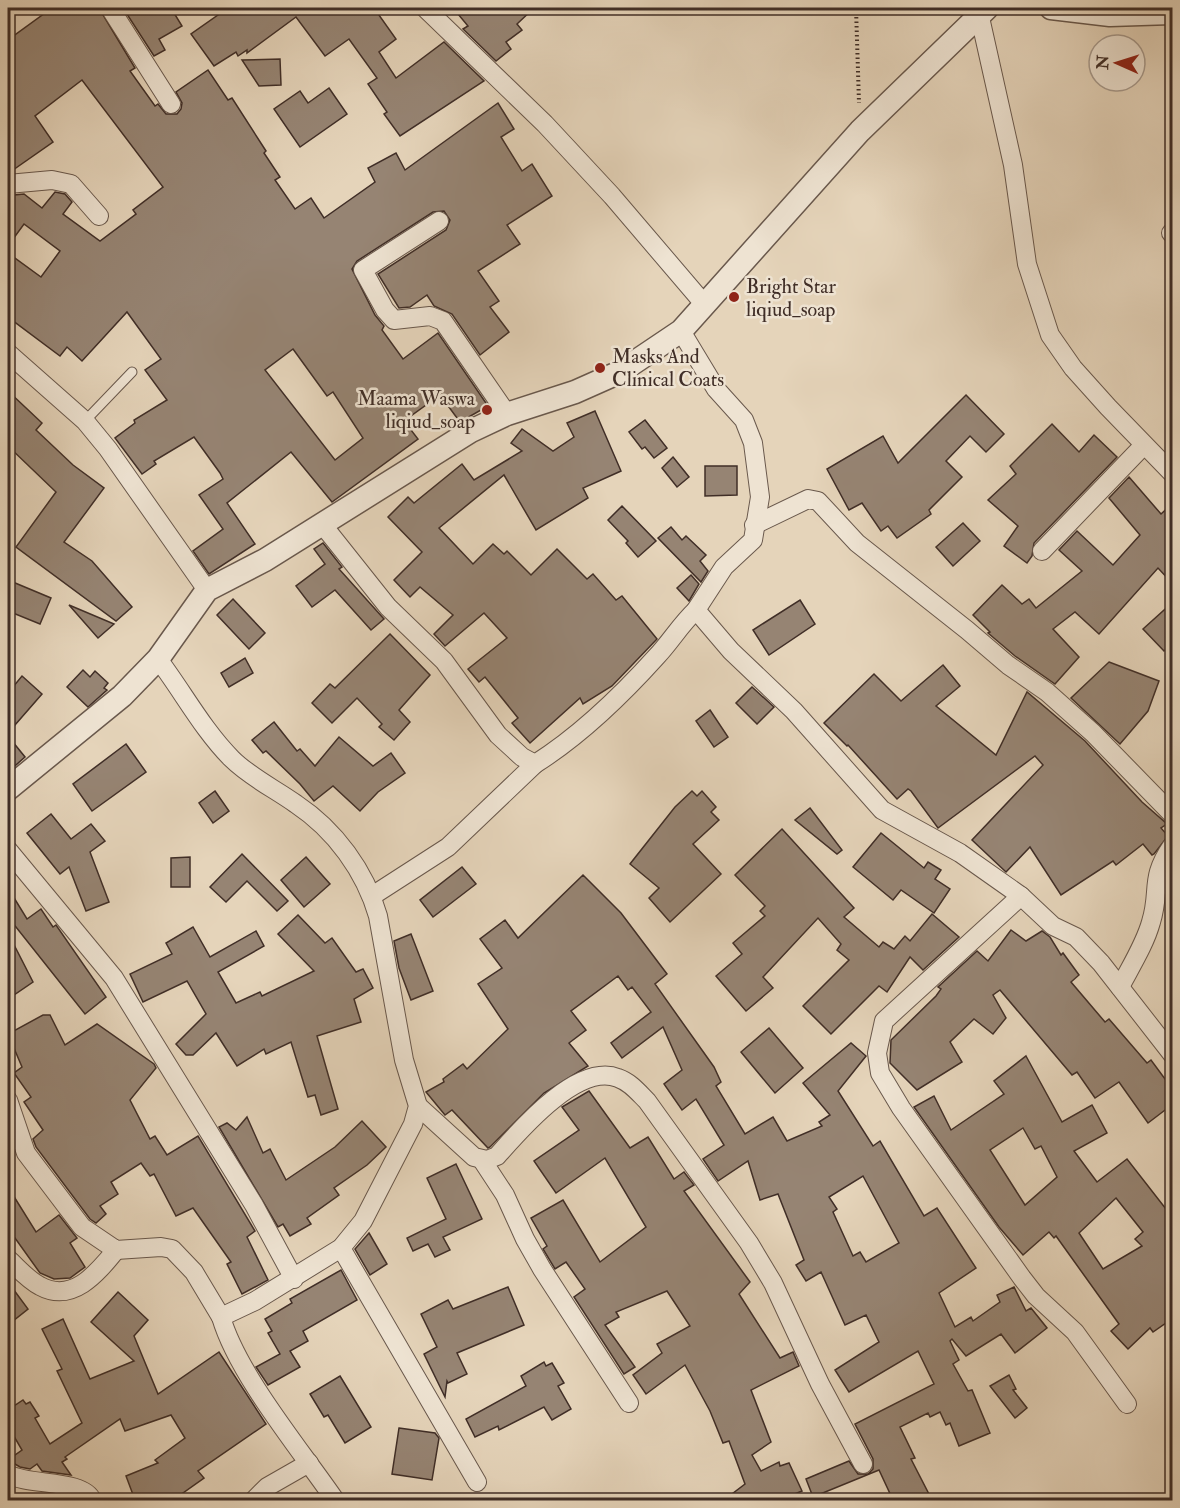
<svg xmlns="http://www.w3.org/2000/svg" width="1180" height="1508" font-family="'IM FELL Double Pica',serif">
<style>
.building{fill:#968473;stroke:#402e27;stroke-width:1.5;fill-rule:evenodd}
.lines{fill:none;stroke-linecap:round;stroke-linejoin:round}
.service-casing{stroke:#69584c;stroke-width:11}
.minor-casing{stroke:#69584c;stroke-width:20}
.tertiary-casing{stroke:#69584c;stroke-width:25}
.path{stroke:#402e27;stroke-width:4;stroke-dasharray:1.5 3;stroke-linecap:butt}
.service{stroke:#eee3d2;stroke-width:9}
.minor{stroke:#eee3d2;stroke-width:18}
.tertiary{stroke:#eee3d2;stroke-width:22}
.poi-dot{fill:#8f2418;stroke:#eee3d2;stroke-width:2}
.labels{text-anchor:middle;stroke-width:5;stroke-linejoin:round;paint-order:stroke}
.poi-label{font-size:20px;fill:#402e27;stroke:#eee3d2;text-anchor:start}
</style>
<rect width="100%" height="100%" fill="#e5d4ba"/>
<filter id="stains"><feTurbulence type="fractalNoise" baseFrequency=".00333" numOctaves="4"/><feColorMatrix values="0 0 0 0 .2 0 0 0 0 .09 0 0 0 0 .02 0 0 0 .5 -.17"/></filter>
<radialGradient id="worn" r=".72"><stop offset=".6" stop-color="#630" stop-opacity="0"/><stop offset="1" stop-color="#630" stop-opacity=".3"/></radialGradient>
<g class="building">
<path d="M52,8H99L135,68L130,71L155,106L158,104L166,114H177L181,109L182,103L176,92L208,70L228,100L232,98L266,151L264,153L280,177L275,180L295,209L311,198L324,218L375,182L368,168L396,153L405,170L498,103L514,129L501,137L522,171L532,164L552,196L507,225L520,244L478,271L499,301L490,307L509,332L480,355L452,314L434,306L427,295L410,307L399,308L378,274L446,230L450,220L444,211L433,212L357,261L352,269L375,315L384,326L382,330L403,359L438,333L488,406L460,422L440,395L404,421L418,439L332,502L291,452L227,503L255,544L209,574L193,551L223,529L199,495L223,479L220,473L194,437L154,461L156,464L142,474L115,438L135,423L134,420L167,400L145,370L161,359L127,312L82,361L67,347L60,356L8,317V253L41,277L60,251L24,224L8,246V203L14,195L24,194L42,208L55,192L65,194L72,202L63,214L100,241L136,214L133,210L163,187L82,80L35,116L53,142L13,170L8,162V40ZM293,349L327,396L333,392L363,438L335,460L265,370Z"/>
<path d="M123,8H171L182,26L159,39L165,50L154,56Z"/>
<path d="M228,8H374L396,39L379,52L396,78L444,42L484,81L400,136L384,114L387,112L368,84L377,78L349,39L325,56L296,17L247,53V50L238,56L236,52L214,66L191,34Z"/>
<path d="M453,8H534L517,24L522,30L506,42L511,49L496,61L463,29L468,26Z"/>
<path d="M280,59L281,85L259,86L242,60Z"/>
<path d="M329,88L347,114L300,147L274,109L300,91L308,103Z"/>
<path d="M8,391L42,423L36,430L73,465L104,488L64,542L92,561L132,607L116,621L16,547L56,492L8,446Z"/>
<path d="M966,395L1004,434L986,452L970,436L946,461L962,477L929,510L931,514L897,538L888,526L881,531L862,503L849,510L827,469L883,436L898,463Z"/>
<path d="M595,411L621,471L583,488L588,498L536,530L504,475L439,528L473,564L493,544L504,554L507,551L531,575L557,549L587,579L593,574L616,600L622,596L657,639L612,686L583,704L580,698L530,743L512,723L518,718L485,677L479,682L468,669L507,638L484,613L445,646L434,634L453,615L420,587L410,597L394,580L422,552L388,517L408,497L414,503L462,464L474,480L522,451L511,443L522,429L553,451L574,437L567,423Z"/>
<path d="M645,420L667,448L654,458L645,447L642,449L629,432Z"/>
<path d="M1052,424L1079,452L1094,435L1117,457L1034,543L1032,556L1027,563L1004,546L1018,526L988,500L1016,474L1010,466Z"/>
<path d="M673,457L689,477L677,487L662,468Z"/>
<path d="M705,466H737V495L705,496Z"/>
<path d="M1129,477L1161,514L1173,503V584L1158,568L1099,634L1075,612L1053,629L1079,657L1055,684L1015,656L988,633L990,632L973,615L1002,585L1022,604L1029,599L1036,608L1082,571L1059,550L1077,531L1113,565L1140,535L1109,498Z"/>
<path d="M622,506L656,541L638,557L626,543L628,541L608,520Z"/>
<path d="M963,523L980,541L953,566L936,547Z"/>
<path d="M671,527L682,540L686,536L706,555L700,561L708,571L701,582L658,538Z"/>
<path d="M323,543L342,567L339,569L384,619L371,630L335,590L312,607L296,586L325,564L314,549Z"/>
<path d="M691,575L699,584L689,601L677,588Z"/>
<path d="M8,580L51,598L40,624L8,611Z"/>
<path d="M233,599L265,633L249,649L217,615Z"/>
<path d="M800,600L815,624L769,655L753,630Z"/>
<path d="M1173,602V643L1164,651L1143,629Z"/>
<path d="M69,605L114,624L98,638Z"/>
<path d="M390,634L430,675L399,710L410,722L394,740L379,727L382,724L357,698L332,723L312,703L330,684L335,688Z"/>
<path d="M245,658L253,673L229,687L221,673Z"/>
<path d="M1109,662L1159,681L1148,711L1120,744L1071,698Z"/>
<path d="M943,665L960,686L936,706L996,755L1027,692L1085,741L1142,802L1167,824L1161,828L1168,836L1154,854L1152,855L1143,844L1116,865L1113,861L1061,895L1030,847L1006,872L972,840L1043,765L1035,756L938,828L911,791L908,789L897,799L848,745L847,746L824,723L874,674L901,701Z"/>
<path d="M83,670L90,677L95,671L108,683L104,688L107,690L88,707L67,687Z"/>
<path d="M22,676L42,694L8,733V693Z"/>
<path d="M752,687L774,707L757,724L736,703Z"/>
<path d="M710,710L728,737L714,747L696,721Z"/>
<path d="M274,722L297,751L300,749L315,766L339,737L373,766L391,753L405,773L378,792L360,811L333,786L314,801L300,784L266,751L263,753L252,740Z"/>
<path d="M8,736L25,757L8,772Z"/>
<path d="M126,744L146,772L92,811L73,784Z"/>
<path d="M215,791L229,811L213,823L199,803Z"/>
<path d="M692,791L697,796L702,791L716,807L711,812L719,820L693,844L721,874L670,922L649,898L659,888L630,864L675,807Z"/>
<path d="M810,808L842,850L837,854L795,820Z"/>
<path d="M51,814L71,839L91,824L105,841L90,852L109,902L86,911L69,867L60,874L27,833Z"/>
<path d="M782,829L854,908L844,917L879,947L883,942L894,949L905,936L910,941L932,914L959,937L923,970L910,957L887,992L879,986L831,1034L803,1006L849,960L837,950L841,944L818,918L763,977L773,988L746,1011L716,976L742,954L733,943L765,916L760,911L765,906L735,875Z"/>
<path d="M881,833L924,868L928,862L941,870L935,879L950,889L934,913L901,890L893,900L853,867Z"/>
<path d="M242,854L288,901L277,911L247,881L226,902L210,887Z"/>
<path d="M190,857V887H171V858Z"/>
<path d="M306,857L330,884L304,907L281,880Z"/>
<path d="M462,867L476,884L433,917L420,900Z"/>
<path d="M583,875L621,913L667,974L655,984L714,1067L721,1082L716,1086L745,1134L773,1117L787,1141L822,1126L819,1122L830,1115L803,1083L851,1043L866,1056L838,1091L873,1146L880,1141L924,1216L937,1208L976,1268L939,1293L955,1327L971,1317L973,1321L1000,1302L997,1295L1014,1287L1026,1311L1031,1308L1047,1328L1015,1353L1001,1334L966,1356L952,1339L950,1341L959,1360L953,1364L968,1391L972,1390L990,1433L959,1446L950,1423L946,1425L940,1412L930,1417L928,1413L900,1427L915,1458L911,1459L932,1500H893L879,1470L813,1497L806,1479L849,1461L858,1474H868L873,1469V1459L855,1424L934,1384L918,1351L849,1392L835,1370L879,1342L866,1315L845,1325L821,1272L806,1281L796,1265L804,1260L778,1194L760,1200L748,1161L718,1181L703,1159L724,1145L696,1099L682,1110L664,1084L682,1070L663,1027L622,1058L611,1043L651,1012L632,987L628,990L618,976L571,1011L586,1030L569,1043L588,1066L544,1093L490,1147L488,1148L452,1110L445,1115L426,1092L444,1082L443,1079L463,1064L467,1069L508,1029L478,984L502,968L480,939L505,920L518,938ZM863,1176L899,1243L866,1262L860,1252L853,1256L833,1212L837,1209L829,1197Z"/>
<path d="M8,888L27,919L41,909L53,927L56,925L106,997L85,1014L8,917Z"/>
<path d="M298,915L325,943L332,938L356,972L363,969L373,988L354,999L361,1022L317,1036L338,1109L321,1115L315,1095L308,1097L291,1042L266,1054L264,1049L237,1066L216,1033L193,1055H186L176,1044L206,1014L187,981L143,1002L130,974L172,954L166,943L193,927L210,957L256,931L264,946L218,972L236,1003L260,992L262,996L314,971L278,934Z"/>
<path d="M1011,930L1026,941L1042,931L1050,937L1061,955L1063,953L1079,975L1071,982L1105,1022L1109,1019L1147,1063L1151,1060L1165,1079L1173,1074V1104L1148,1123L1119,1082L1095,1098L1077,1072L1072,1075L1000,990L993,995L1006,1018L993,1034L974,1019L950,1042L962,1062L917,1090L890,1063L891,1040L936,996L941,989L938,987L977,951L988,961Z"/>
<path d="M8,933L33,982L8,999Z"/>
<path d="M411,934L433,991L411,1000L399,968L394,941Z"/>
<path d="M43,1015H50L65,1045L97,1024L154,1064L156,1068L130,1100L150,1139L155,1136L167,1155L198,1136L255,1231L247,1237L268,1280L242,1294L227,1264L231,1262L193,1208L176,1216L154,1174L150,1176L141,1163L111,1182L118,1194L100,1206L106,1214L96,1223L90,1219L36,1147L33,1139L43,1130L24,1102L31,1097L14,1073L22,1067L8,1034Z"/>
<path d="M769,1028L803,1068L775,1093L741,1052Z"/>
<path d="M1026,1056L1062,1122L1092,1105L1107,1133L1074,1151L1097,1182L1127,1159L1173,1218V1318L1153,1332L1150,1328L1128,1349L1111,1331L1119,1324L1056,1236L1054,1238L1049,1232L1023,1255L999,1227L914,1107L934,1096L951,1130L1004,1094L994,1081ZM1023,1128L1035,1149L1041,1146L1057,1177L1025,1205L990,1150ZM1116,1198L1143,1232L1135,1239L1142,1246L1103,1269L1079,1233Z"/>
<path d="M589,1091L630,1148L648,1137L674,1179L684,1172L694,1185L684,1191L750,1282L739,1294L780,1358L793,1352L799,1366L751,1390L771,1442L752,1455L761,1471L779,1462L780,1466L789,1463L802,1491L780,1500H724L745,1484L729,1441L723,1443L710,1411L685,1365L646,1394L633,1375L662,1353L657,1344L690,1326L667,1291L616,1312L619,1317L605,1325L635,1367L624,1374L574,1297L585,1289L566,1262L555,1269L543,1249L547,1246L531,1218L563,1200L600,1262L646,1227L605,1158L556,1193L534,1161L579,1130L562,1107Z"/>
<path d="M247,1117L263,1153L270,1149L286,1180L335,1147L362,1121L386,1147L367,1165L334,1188L339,1195L307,1218L311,1224L290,1236L283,1224L278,1227L219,1127L227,1123L236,1130Z"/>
<path d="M456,1164L482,1219L443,1237L450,1250L435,1257L428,1244L413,1251L407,1238L446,1219L427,1178Z"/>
<path d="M8,1187L36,1232L59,1215L77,1238L70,1243L85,1267L70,1278L54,1279L40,1273L15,1238L8,1242Z"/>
<path d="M369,1233L387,1264L370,1275L355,1249Z"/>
<path d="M341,1270L357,1300L303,1331L308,1341L290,1351L300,1367L268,1385L256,1367L280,1354L268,1333L272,1331L265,1319L292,1303L290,1299Z"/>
<path d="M8,1282L28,1309L8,1325Z"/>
<path d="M508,1287L524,1325L457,1353L467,1374L448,1383L447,1381L445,1397L424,1354L437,1347L421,1314L448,1300L453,1309Z"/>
<path d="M118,1292L148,1320L134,1336L158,1394L219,1352L266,1424L198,1471L204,1478L173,1500H135L126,1476L158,1463L155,1460L185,1438L171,1415L125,1431L120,1419L65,1457L67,1459L62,1462L71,1475L42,1471L37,1464L30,1469L20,1467L8,1460L22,1450L8,1426V1410L23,1400L26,1404L30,1402L39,1416L35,1418L50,1444L82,1423L57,1371L62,1369L42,1329L63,1319L90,1379L134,1361L91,1322Z"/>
<path d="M544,1362L546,1366L552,1363L564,1383L558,1386L571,1409L552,1420L544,1407L499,1430L498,1426L475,1437L466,1419L526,1386L521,1376Z"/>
<path d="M1009,1375L1016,1389L1013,1390L1027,1408L1015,1418L990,1386Z"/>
<path d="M340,1376L371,1427L345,1443L328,1415L324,1417L310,1394Z"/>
<path d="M399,1428L435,1433L439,1438L432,1480L392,1474Z"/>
</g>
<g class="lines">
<defs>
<path id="service" d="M85,421L132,372"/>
<g id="minor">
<path d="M110,8L171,104"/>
<path d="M425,8L545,124L612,196L705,305"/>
<path d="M979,13L1013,165L1027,264L1050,335L1073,368L1108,407L1172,473"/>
<path d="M8,184L52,180L71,184L99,216"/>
<path d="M439,221L363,270L385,310L394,320L430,316L443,321L507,414"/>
<path d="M1171,233L1172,232"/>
<path d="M681,331L716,389L744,420L753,443L760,497L753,540L724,567L696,610L731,651L794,711L882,810L960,853L1021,896L1053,926L1076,937L1101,963L1172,1054"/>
<path d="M8,353L85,421L108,449L207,590"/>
<path d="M322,524L388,607L444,661L498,735L522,757L535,764C581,735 621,696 657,656C671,641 681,624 696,610"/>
<path d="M754,525L808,499L818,501L857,543L967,630L1008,665L1047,692L1093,733L1172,814"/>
<path d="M1042,551L1144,445"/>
<path d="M158,659C183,692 203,730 232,759C250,777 275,789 296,804C335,830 365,871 378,916L404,1060L418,1106L413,1124L363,1221L341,1248L255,1301L221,1317C238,1375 300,1449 335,1500"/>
<path d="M8,850L114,978L254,1205L294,1279"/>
<path d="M372,896L448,847L535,764"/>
<path d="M1021,896L884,1021L877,1053L880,1073L901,1108L1022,1278L1036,1296L1075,1332L1127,1404"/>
<path d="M1120,987C1131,966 1145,944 1151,922C1161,890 1149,879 1172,846"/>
<path d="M8,1100L26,1153L82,1227L116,1250L161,1247L172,1249L194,1272L221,1317"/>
<path d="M418,1106L474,1157L487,1160L497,1156C520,1130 578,1062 618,1078C630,1082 638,1092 647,1101L749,1243L773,1283L820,1384L863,1464"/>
<path d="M482,1160L505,1195L525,1239L542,1269L629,1403"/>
<path d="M341,1248L477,1482"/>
<path d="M8,1259C18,1268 28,1280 40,1286C73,1304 98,1272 116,1250"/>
<path d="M8,1474C28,1486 83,1479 92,1500"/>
<path d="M254,1500L267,1487L309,1463"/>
</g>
<g id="tertiary">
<path d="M1051,8L1110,15L1172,13"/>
<path d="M8,789L122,696L158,659L207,590L265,560L471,431L507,414L575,392L620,372L681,331L860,131L987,8"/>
</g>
</defs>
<use href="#service" class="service-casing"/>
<use href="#minor" class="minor-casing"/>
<use href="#tertiary" class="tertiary-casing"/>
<path class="path" d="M856,8L859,103"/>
<use href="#service" class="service"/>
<use href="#minor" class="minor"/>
<use href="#tertiary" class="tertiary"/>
</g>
<g class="poi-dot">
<circle cx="734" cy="297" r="6"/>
<circle cx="600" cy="368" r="6"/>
<circle cx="487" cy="410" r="6"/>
</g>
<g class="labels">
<g class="poi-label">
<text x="746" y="293">Bright Star<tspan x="746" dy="23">liqiud_soap</tspan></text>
<text x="612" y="363">Masks And<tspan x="612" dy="23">Clinical Coats</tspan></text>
<text x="475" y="405" text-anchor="end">Maama Waswa<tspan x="475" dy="23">liqiud_soap</tspan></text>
</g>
</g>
<rect width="1180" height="1508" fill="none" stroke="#e5d4ba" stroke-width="30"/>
<rect x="9" y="9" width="1162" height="1490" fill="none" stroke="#402e27" stroke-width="3"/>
<rect x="15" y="15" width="1150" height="1478" fill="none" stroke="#402e27" stroke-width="1.5"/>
<g transform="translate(1117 63) rotate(273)"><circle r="28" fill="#eee3d2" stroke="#a89b8e" stroke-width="1.5"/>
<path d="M0-4.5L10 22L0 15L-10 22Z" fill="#8f2418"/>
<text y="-9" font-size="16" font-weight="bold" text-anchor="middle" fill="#402e27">N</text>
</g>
<rect width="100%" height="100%" filter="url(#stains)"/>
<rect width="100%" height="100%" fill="url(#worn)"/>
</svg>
